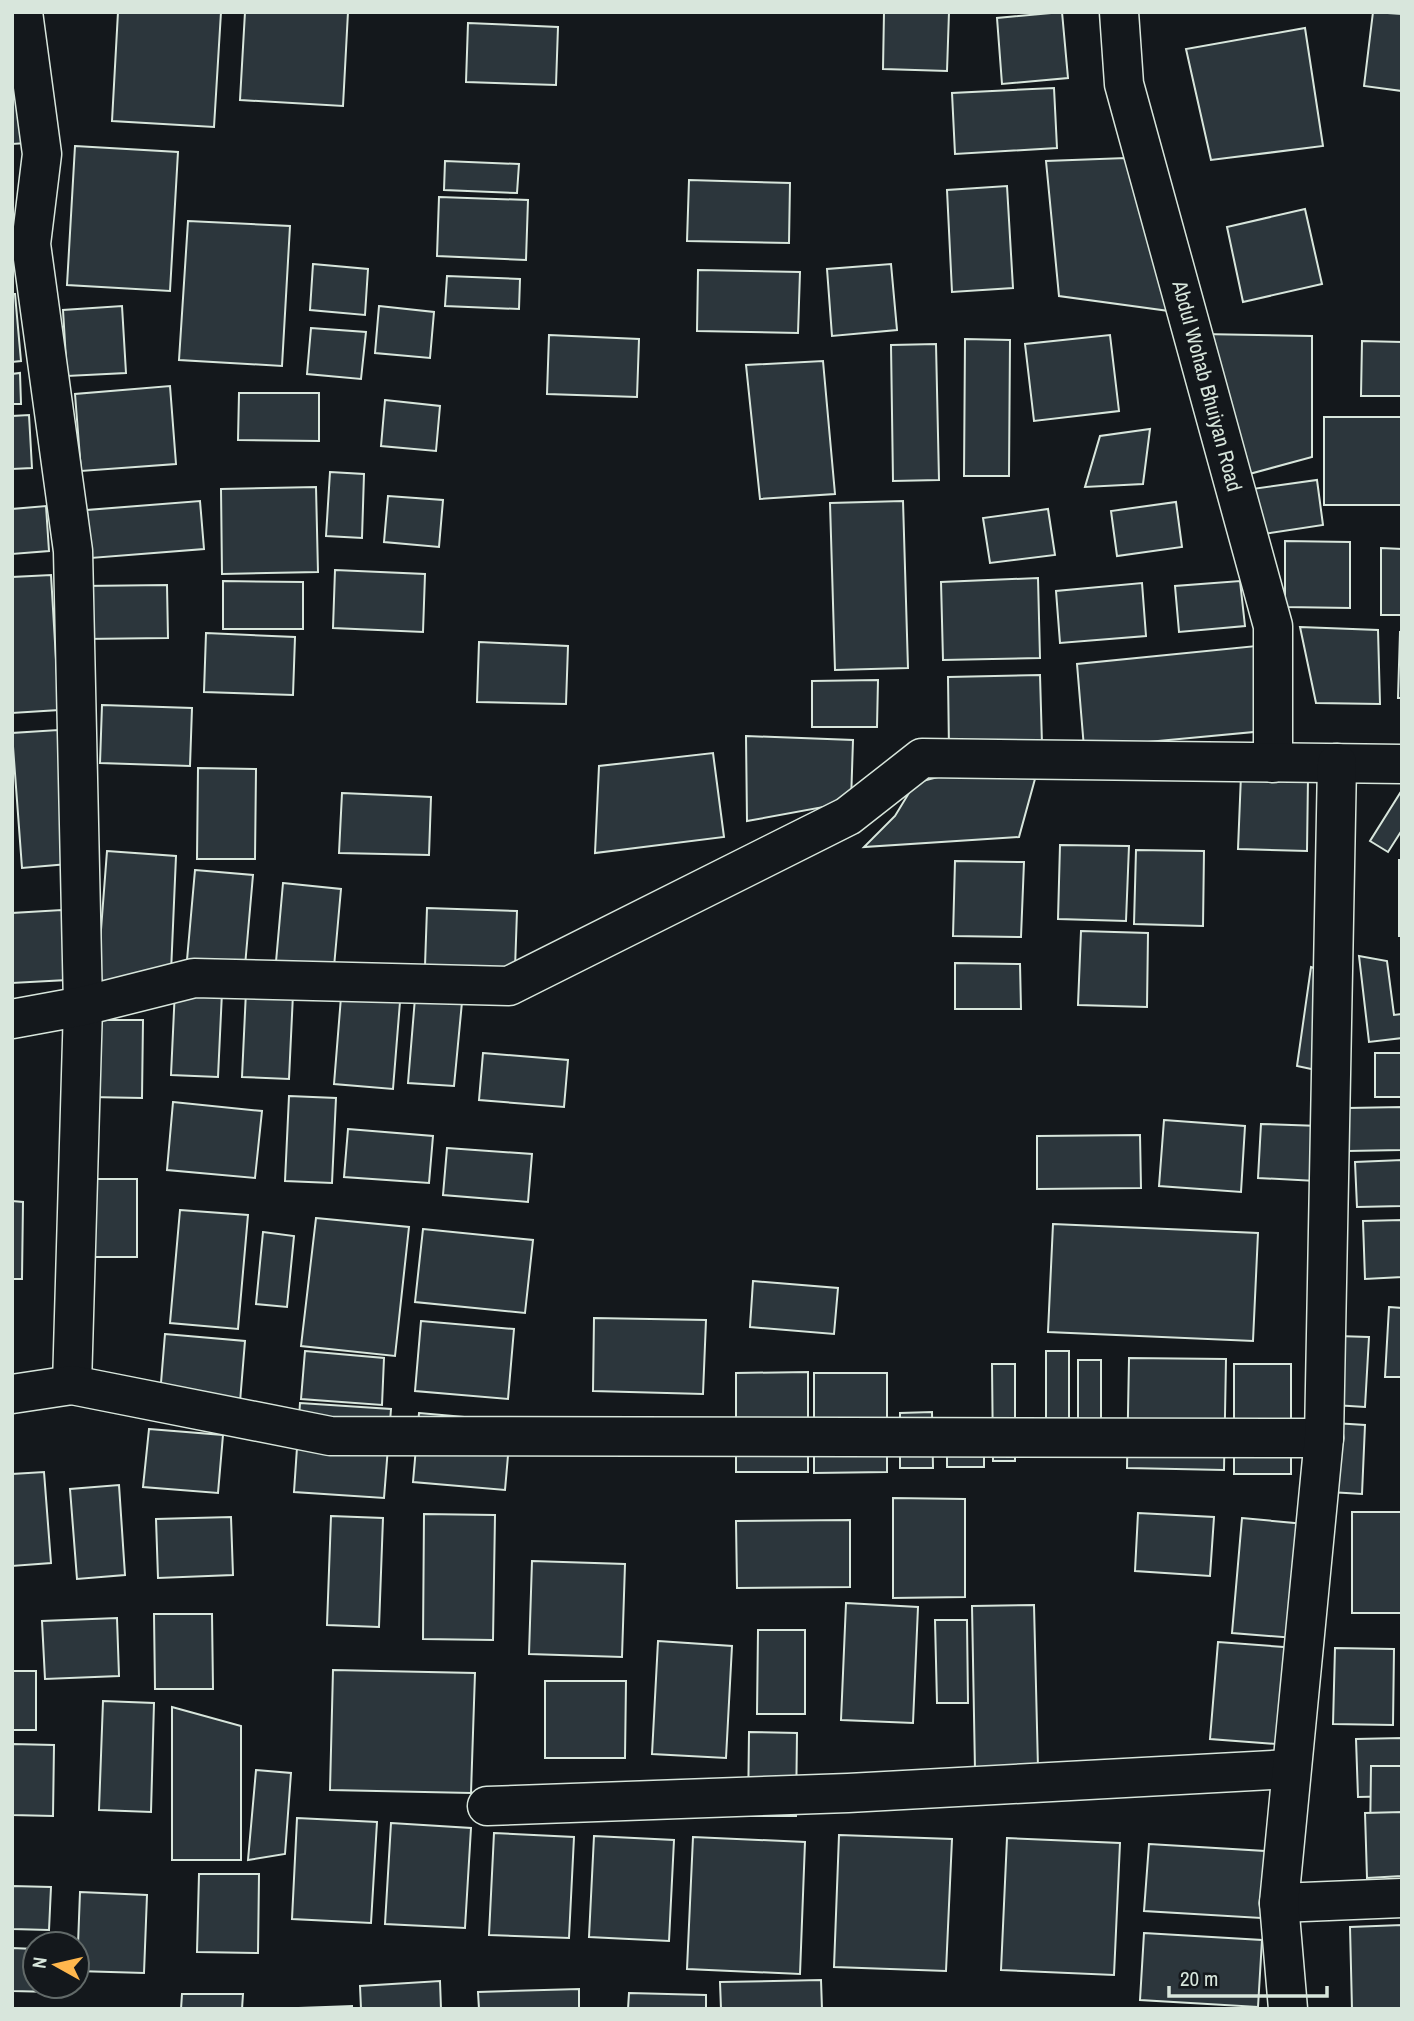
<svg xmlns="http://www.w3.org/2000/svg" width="1414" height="2021" font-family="'Archivo Narrow',sans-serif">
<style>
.building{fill:#2c363c;stroke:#d8e6dc;stroke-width:2}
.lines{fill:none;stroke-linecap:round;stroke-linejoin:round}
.street-casing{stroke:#d8e6dc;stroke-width:41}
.street{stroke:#14181c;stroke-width:38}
.labels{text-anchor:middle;stroke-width:5;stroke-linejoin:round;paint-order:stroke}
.street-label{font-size:21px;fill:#d8e6dc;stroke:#14181c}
</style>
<rect width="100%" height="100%" fill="#14181c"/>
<g class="building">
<path d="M12,12L27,143L12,144Z"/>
<path d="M118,12H221L214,127L112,121Z"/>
<path d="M245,12H348L343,106L240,100Z"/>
<path d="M884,12H949L947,71L883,69Z"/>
<path d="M1062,12L1068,78L1002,84L997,18Z"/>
<path d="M1373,12L1402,14V91L1364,86Z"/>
<path d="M468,23L558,27L556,85L466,82Z"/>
<path d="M1305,28L1323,146L1211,160L1186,49Z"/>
<path d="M1054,88L1057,148L955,154L952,93Z"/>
<path d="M75,146L178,152L170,291L67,285Z"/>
<path d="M1126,158L1169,311L1059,296L1046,161Z"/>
<path d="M445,161L519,164L517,193L444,190Z"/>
<path d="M689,180L790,183L789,243L687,241Z"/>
<path d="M1007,186L1013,288L952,292L947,190Z"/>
<path d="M439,197L528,200L526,260L437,256Z"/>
<path d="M1305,209L1322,284L1243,302L1227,227Z"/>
<path d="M188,221L290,226L282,366L179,360Z"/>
<path d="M313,264L368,269L365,315L310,310Z"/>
<path d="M891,264L897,330L832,336L827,269Z"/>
<path d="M698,270L800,272L798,333L697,331Z"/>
<path d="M447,276L520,279L519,309L445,306Z"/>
<path d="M12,294H15L21,361L12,362Z"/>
<path d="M122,306L126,373L67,376L63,310Z"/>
<path d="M379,306L434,312L430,358L375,353Z"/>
<path d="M311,328L366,332L361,379L307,374Z"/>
<path d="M1201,334L1312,336V457L1242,476Z"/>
<path d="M549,335L639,339L637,397L547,394Z"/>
<path d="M1110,335L1119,411L1034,421L1025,344Z"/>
<path d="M965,339L1010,340L1009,476H964Z"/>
<path d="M1362,341L1402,342V396H1361Z"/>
<path d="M936,344L939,480L893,481L891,345Z"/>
<path d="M823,361L835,494L760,499L746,365Z"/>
<path d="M20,373L21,404H12V374Z"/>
<path d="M170,386L176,464L81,471L75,394Z"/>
<path d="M239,393H319V441L238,440Z"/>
<path d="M385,400L440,406L436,451L381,446Z"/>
<path d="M29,415L32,468L12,469V416Z"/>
<rect x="1324" y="417" width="78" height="88"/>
<path d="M1150,429L1143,484L1085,487L1100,436Z"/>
<path d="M330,472L364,474L362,538L326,536Z"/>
<path d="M1317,480L1323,525L1257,535L1252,489Z"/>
<path d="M316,487L318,572L222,574L221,489Z"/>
<path d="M388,496L443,500L439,547L384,542Z"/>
<path d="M200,501L204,549L91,558L87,510Z"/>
<path d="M903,501L908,668L835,670L830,503Z"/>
<path d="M1176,502L1182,547L1117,556L1111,511Z"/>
<path d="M46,506L49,551L12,554V509Z"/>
<path d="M1048,509L1055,555L990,563L983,518Z"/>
<path d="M1285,541L1350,542V608L1285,607Z"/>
<path d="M1381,548L1402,549V615H1381Z"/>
<path d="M335,570L425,574L423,632L333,628Z"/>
<path d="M51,575L59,710L12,713V577Z"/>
<path d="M1038,578L1040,658L943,660L941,582Z"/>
<path d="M223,581L303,582V629H223Z"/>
<path d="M1240,581L1245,626L1179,632L1175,586Z"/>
<path d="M1142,583L1146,636L1060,643L1056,591Z"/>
<path d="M167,585L168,638L82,639L81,586Z"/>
<path d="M1300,627L1378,630L1380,704L1316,703Z"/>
<path d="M1400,632H1402V698H1398Z"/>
<path d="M206,633L295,637L293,695L204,692Z"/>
<path d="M479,642L568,646L566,704L477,702Z"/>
<path d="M1256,646L1264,731L1084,748L1077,664Z"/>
<path d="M1040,675L1042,744L949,750L948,677Z"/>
<path d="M878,680L877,727H812V681Z"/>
<path d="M102,705L192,708L190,766L100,763Z"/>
<path d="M58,730L68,864L22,868L12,733Z"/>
<path d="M746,736L853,740L851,802L747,821Z"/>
<path d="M713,753L724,837L595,853L599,766Z"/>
<path d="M198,768L256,769L255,859H197Z"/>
<path d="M1038,768L1019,837L864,847L895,816L915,783L953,773Z"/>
<path d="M1241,775L1308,777L1307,851L1238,849Z"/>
<path d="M1402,790V830L1388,852L1370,841Z"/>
<path d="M342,793L431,797L429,855L339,853Z"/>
<path d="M1060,845L1129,846L1126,921L1058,919Z"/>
<path d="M1136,850L1204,851L1203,926L1134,924Z"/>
<path d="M107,851L176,856L171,972L97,982Z"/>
<rect x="1399" y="860" width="3" height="76"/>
<path d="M955,861L1024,862L1021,937L953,936Z"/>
<path d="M195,870L253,875L245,966L187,960Z"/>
<path d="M283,883L341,889L333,978L275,973Z"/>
<path d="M427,908L517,911L515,969L425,966Z"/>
<path d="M62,910L67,980L12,983V913Z"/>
<path d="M1081,931L1148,933L1147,1007L1078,1005Z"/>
<path d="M1359,956L1387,961L1394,1015L1402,1014V1038L1369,1042Z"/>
<path d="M955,963L1020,964L1021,1009H955Z"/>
<path d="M1311,967L1327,973L1316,1070L1297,1066Z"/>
<path d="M175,989L222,992L218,1077L171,1075Z"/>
<path d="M246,991L293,994L289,1079L242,1077Z"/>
<path d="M341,997L400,1002L393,1089L334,1084Z"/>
<path d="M415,998L462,1002L454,1086L408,1083Z"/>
<path d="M90,1020H143L142,1098L90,1097Z"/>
<path d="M483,1053L568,1060L564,1107L479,1100Z"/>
<rect x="1375" y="1053" width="27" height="44"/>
<path d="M289,1096L336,1098L332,1183L285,1181Z"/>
<path d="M173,1102L262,1111L255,1178L167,1170Z"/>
<path d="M1402,1107V1150L1348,1151V1108Z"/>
<path d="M1164,1120L1245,1126L1241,1192L1159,1186Z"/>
<path d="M1261,1124L1320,1126L1316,1181L1258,1178Z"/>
<path d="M348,1129L433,1136L429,1183L344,1177Z"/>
<path d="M1140,1135L1141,1188L1037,1189V1136Z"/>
<path d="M447,1148L532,1154L528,1202L443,1195Z"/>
<path d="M1402,1160V1206L1357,1207L1355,1162Z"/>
<path d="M86,1179H137V1257H84Z"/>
<path d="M12,1201L23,1202L22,1279H12Z"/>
<path d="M180,1210L248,1215L238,1329L170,1323Z"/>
<path d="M316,1218L409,1227L395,1356L301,1346Z"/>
<path d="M1402,1220V1277L1365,1279L1363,1221Z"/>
<path d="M1053,1224L1258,1233L1253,1341L1048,1332Z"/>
<path d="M423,1229L533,1240L525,1313L415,1302Z"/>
<path d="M263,1232L294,1236L287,1307L256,1304Z"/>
<path d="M753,1281L838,1288L834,1334L750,1327Z"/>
<path d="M1389,1307L1402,1308V1377H1385Z"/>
<path d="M594,1318L706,1320L703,1394L593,1391Z"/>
<path d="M421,1321L514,1329L508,1399L415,1391Z"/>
<path d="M165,1334L245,1341L240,1402L160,1395Z"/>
<path d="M1337,1336L1369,1337L1365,1407L1334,1405Z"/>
<path d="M305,1351L384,1358L382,1405L301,1399Z"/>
<rect x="1046" y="1351" width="23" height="97"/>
<path d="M1129,1358L1226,1359L1224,1470L1127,1468Z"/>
<rect x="1078" y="1360" width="23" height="97"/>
<path d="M992,1364H1015V1461H993Z"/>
<rect x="1234" y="1364" width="57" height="110"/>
<path d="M808,1372V1472H736V1373Z"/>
<path d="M814,1373H887V1472L814,1473Z"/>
<path d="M300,1403L391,1409L384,1498L294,1492Z"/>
<path d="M932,1412L933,1468H900V1413Z"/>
<path d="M419,1413L511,1421L505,1490L413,1482Z"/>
<rect x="947" y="1421" width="37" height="46"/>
<path d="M1334,1423L1365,1425L1362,1494L1330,1492Z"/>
<path d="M149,1429L223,1435L218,1493L143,1487Z"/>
<path d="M44,1472L51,1563L12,1566V1474Z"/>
<path d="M119,1485L125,1575L77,1579L70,1489Z"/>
<path d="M893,1498L965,1499V1597L893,1598Z"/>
<rect x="1352" y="1512" width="50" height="101"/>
<path d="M1138,1513L1214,1517L1210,1576L1135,1571Z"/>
<path d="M424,1514L495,1515L493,1640L423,1639Z"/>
<path d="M331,1516L383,1518L379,1627L327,1625Z"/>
<path d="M231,1517L233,1575L158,1578L156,1519Z"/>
<path d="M1242,1518L1305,1524L1295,1638L1232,1633Z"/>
<path d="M850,1520V1587L737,1588L736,1521Z"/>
<path d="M532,1561L625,1564L622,1657L529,1654Z"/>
<path d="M846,1603L918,1607L913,1723L841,1720Z"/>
<path d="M1034,1605L1038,1768L975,1770L972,1606Z"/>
<path d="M154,1614H212L213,1689H155Z"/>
<path d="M117,1618L119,1676L45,1679L42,1621Z"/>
<path d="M935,1620H967L968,1703H937Z"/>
<path d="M758,1630H805V1714H757Z"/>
<path d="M658,1641L732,1646L726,1758L652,1754Z"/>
<path d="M1218,1642L1297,1648L1289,1745L1210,1739Z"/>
<path d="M1335,1648L1394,1649L1393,1725L1333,1724Z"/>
<path d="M333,1670L475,1673L471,1793L330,1790Z"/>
<rect x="12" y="1671" width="24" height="59"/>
<path d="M545,1681H626L625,1758H545Z"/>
<path d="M103,1701L154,1703L151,1812L99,1810Z"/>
<path d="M172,1707L241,1726V1860H172Z"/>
<path d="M749,1732L797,1733L796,1816H748Z"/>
<path d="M1402,1738V1796L1358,1797L1356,1739Z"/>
<path d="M12,1744L54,1745L53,1816L12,1815Z"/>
<path d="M1371,1766H1402V1843L1370,1842Z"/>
<path d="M256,1770L291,1773L285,1854L248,1860Z"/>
<path d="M1402,1812V1876L1367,1878L1365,1813Z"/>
<path d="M297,1818L377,1822L371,1923L292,1919Z"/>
<path d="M391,1823L471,1828L465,1928L385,1924Z"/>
<path d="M494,1833L574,1837L569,1938L489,1935Z"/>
<path d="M839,1835L952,1839L946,1971L834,1967Z"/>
<path d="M594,1836L674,1840L669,1941L589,1937Z"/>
<path d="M693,1837L805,1842L800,1974L687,1969Z"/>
<path d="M1007,1838L1120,1843L1114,1975L1001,1970Z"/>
<path d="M1149,1844L1265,1851L1261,1918L1144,1911Z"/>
<path d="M199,1874H259L258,1953L197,1952Z"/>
<path d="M12,1886L51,1887L49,1930L12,1929Z"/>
<path d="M80,1892L147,1895L144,1973L77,1971Z"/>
<path d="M1402,1925V2009H1352L1350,1927Z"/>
<path d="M1144,1933L1262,1940L1258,2007L1140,2000Z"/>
<path d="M12,1948L35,1949V1986H53V1992L12,1991Z"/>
<path d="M821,1980L822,2009H721L720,1982Z"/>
<path d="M440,1981L441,2009H361L360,1986Z"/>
<path d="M579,1989V2009H479L478,1992Z"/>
<path d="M629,1993L706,1995V2009H628Z"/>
<path d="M182,1994H243L242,2009H181Z"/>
<path d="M352,2006V2009H271Z"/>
</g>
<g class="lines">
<defs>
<g id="street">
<path d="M23,12L42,154L31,244L73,551L83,1006L72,1385"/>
<path d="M1119,12L1124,84L1273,626V763"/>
<path d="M12,1019L83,1006L194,978L509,986L848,816L922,758L1402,764"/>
<path d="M12,1394L72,1385L330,1436L1324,1438"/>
<path d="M487,1806L848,1793L1291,1769"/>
<path d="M1279,1903L1402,1898"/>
<path d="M1288,2009L1279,1903L1324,1438L1337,763"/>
</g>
</defs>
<use href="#street" class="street-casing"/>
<use href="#street" class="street"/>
</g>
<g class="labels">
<g class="street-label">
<text transform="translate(1207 386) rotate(75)" y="7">Abdul Wohab Bhuiyan Road</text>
</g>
</g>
<rect width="1414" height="2021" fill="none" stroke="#d8e6dc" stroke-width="28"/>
<g transform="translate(56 1965) rotate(278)"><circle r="33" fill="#14181c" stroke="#626a69" stroke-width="2"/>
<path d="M0-5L12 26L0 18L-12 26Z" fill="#ffb74d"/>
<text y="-10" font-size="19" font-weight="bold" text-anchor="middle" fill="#d8e6dc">N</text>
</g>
<path d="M1169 1986v10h158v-10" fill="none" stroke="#d8e6dc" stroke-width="3.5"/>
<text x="1180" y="1986" font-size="21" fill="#d8e6dc" stroke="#14181c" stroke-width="5" paint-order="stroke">20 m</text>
</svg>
